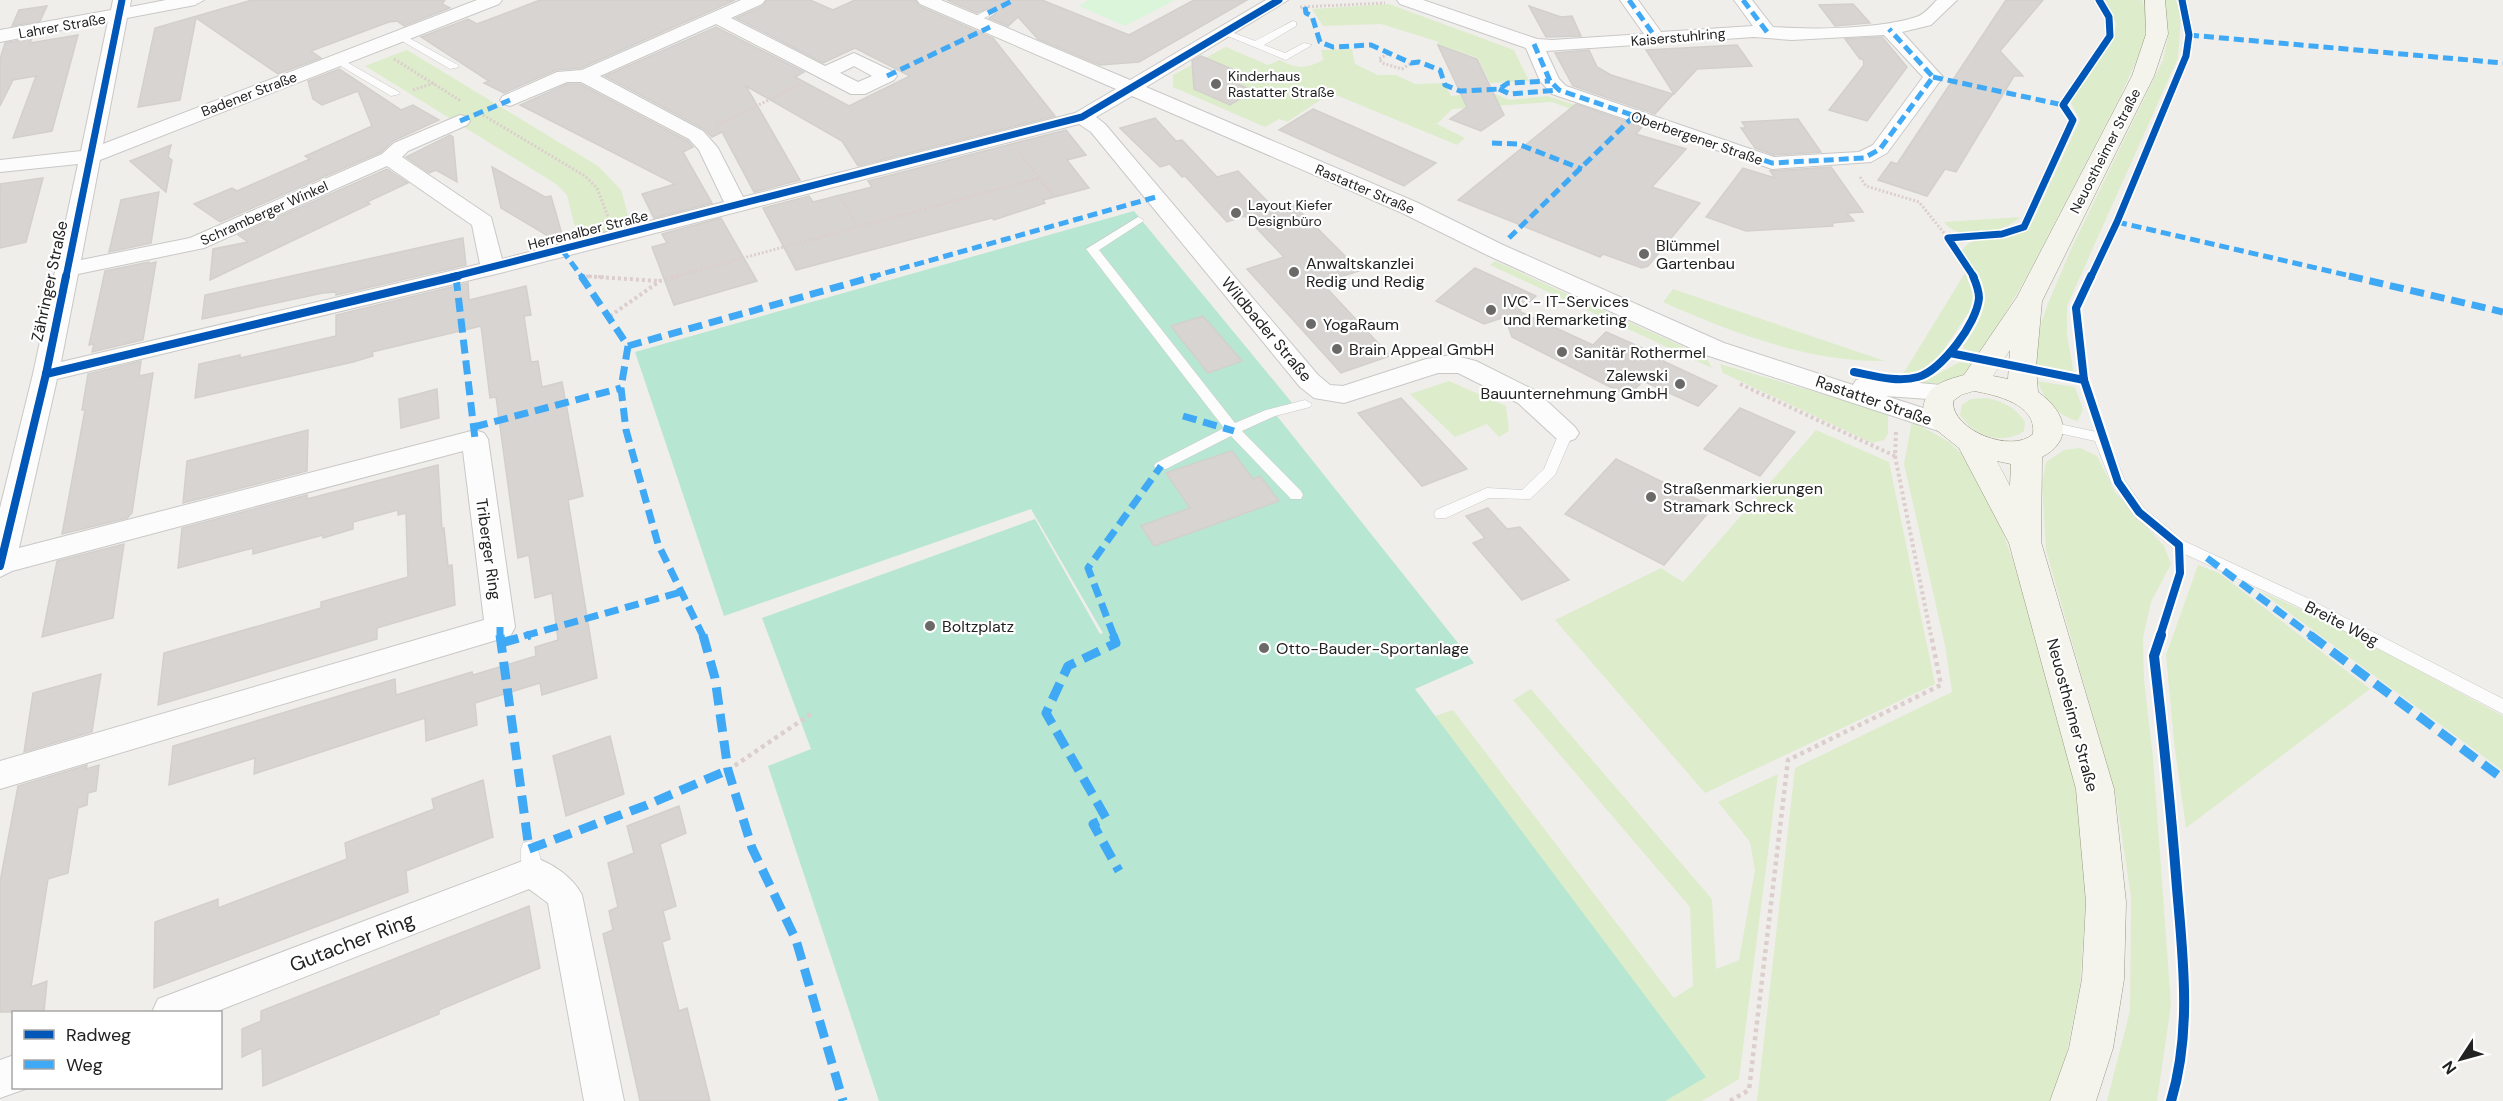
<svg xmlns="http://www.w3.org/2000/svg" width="2503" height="1101" font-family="'DM Sans',sans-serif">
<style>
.grass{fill:#ddeccb}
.park{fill:#daf5da}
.pitch{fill:#b7e6d2}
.building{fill:#d7d4d2;stroke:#d3d0cc;stroke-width:1.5}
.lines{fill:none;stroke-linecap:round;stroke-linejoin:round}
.service-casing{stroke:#c9c8c7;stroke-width:1}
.minor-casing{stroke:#c9c8c7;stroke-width:2}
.secondary-casing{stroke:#999a82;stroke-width:1}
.path-far2{stroke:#dccecd;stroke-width:3;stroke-dasharray:2 2;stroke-linecap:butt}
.path-far1{stroke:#dccecd;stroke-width:4;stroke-dasharray:3 3;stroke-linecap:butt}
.path{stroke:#dccecd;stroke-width:4.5;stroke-dasharray:4 4;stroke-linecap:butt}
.service{fill:#fdfcfc;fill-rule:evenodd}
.minor{fill:#fdfcfc;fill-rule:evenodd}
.secondary{fill:#f4f4ed;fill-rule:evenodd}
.quiet-far2{stroke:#3fa9f5;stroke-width:5;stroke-dasharray:10 5;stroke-linecap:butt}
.quiet-far1{stroke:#3fa9f5;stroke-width:7;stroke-dasharray:14 7;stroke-linecap:butt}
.quiet{stroke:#3fa9f5;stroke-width:9;stroke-dasharray:18 9;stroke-linecap:butt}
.cycleway-far2-casing{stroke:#fff;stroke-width:10}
.cycleway-far1-casing{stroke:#fff;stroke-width:12}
.cycleway-casing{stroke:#fff;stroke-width:14}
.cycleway-far2{stroke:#0057b8;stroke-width:7}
.cycleway-far1{stroke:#0057b8;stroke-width:8}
.cycleway{stroke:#0057b8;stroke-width:10}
.poi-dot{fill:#6a6968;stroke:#fff;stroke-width:2}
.labels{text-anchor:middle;stroke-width:4.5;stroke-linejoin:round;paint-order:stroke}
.far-street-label{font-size:14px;fill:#222;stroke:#fff}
.far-poi-label{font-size:14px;fill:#222;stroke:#fff;text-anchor:start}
.poi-label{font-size:16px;fill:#222;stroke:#fff;text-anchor:start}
.street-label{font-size:16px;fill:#222;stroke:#fff}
.near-street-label{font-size:20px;fill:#222;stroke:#fff}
</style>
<rect width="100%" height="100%" fill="#f0eeeb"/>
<g class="grass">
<path d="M2103,0H2142L2147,18L2144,44L2120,97L2025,280L1979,357L1967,353L1962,346C1975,325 1993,303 1979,279C1972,269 1965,262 1962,250C1976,230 2010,245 2031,225L2080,120L2070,101L2114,38L2116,23Z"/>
<path d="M2164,0H2176L2181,15L2178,58L2067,306V335L2074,375L2035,368L2038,333L2047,306L2072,247L2163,60L2168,37Z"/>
<path d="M1389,4L1514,50L1529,81L1490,83L1478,58L1437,44L1439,42L1381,24L1323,26L1312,9Z"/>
<path d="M1226,47L1268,65L1280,60C1296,69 1307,69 1323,60L1321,50L1352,49L1355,64L1378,75H1396L1415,84L1444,83L1451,96L1491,92L1509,100L1547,96L1616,118L1610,123L1552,102L1452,109L1437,124L1465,138L1457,145L1331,93L1287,122L1279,119L1265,127L1173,87V75Z"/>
<path d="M407,50L598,166L621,190L631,225L578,239L567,195L556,184L365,66Z"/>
<path d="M2020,217C2004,233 1959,243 1944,222Z"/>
<path d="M1495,261L1706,357L1712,368L1490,265Z"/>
<path d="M1965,273L1974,295L1971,309L1940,355L1919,373L1900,379Z"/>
<path d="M1673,289L1885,361C1809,362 1732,333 1663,302Z"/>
<path d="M1960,362L1973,364L1958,380L1914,387Z"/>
<path d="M1720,364L1888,413V434L1884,440L1872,443L1723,373Z"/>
<path d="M1449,381L1506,406L1509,431L1499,437L1487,424L1455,437L1410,394Z"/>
<path d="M2037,381L2075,387L2083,409L2078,421C2054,414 2047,402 2037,381Z"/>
<path d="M1987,398C2004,402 2015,407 2025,422L2024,431C2002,446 1974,436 1960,415L1962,405L1971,399Z"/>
<path d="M1912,421L1949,442L1966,458L2000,524L2014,564L2073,769L2087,881L2080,985L2064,1066L2050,1101H1757L1795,768L1952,692L1945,645L1904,464Z"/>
<path d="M1816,430L1889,462L1935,684L1705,793L1555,620L1661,568L1683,582Z"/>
<path d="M2080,448L2097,456L2115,492L2164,546L2171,564L2151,602L2143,638L2144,680L2153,758L2171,1005L2157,1101H2107L2130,1011L2131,897L2116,797L2046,550L2042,484L2046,462L2064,450Z"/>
<path d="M2198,565L2219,573L2370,689L2186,828L2174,742L2166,655Z"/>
<path d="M2260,591L2327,621L2503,716V771Z"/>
<path d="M1531,689L1712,899L1716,969L1739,960L1755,870L1750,842L1718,802L1778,774L1739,1079L1702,1101H1651L1435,716L1453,710L1674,998L1693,986L1690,907L1513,700Z"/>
</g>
<path class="park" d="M1088,0H1175L1125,26L1079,6Z"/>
<path class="pitch" d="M1134,211L1293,404L1273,411L1474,663L1415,689L1706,1077L1665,1101H879L768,766L811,749L762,618L1035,519L1100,634L1103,633L1031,509L724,616L635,352Z"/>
<g class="building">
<path d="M252,0H445L442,4L450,8L404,26L397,21L389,22L311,51L321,58L278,74L196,18L180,100L138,107L155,28Z"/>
<path d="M540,0H735L581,68L556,70L504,93L484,83L489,81L421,37L468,19L477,24Z"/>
<path d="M767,0H810L833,10L855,0H915L919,6L993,38L1055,116L858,166L842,141L746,86L800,180L754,192L722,132L712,137L704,129L605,76L716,27L804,72L795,77L849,106L910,76L855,48L823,63L736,18L763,6Z"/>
<path d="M947,0H1042L1129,35L1194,0H1247L1139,62L1100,65L1038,39L1018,17L1008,26L989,18L995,14L994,11L986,9L977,13Z"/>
<path d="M2006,0H2043L2000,51L2023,76H2014L1956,172L1945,169L1927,196L1878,180L1891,162L1897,164Z"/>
<path d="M1853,4L1870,23L1835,26L1819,5Z"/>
<path d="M47,6L40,21L12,26L19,10Z"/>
<path d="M1529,6L1561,17L1572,16L1581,36L1546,37Z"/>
<path d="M78,35L52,131L13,138L36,76L13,80L0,106V59L5,43L32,38L30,43Z"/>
<path d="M1882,37L1907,67L1867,121L1829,110L1864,65L1863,59H1860L1845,39Z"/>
<path d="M1438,45L1477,59L1504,115L1481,131L1450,119L1467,107Z"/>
<path d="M1737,45L1752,66L1697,69L1674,94L1646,50Z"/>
<path d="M1589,50L1597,67L1611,75L1673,94L1655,114L1573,86L1555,53Z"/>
<path d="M1201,56L1241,73L1230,80L1253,91L1230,105L1194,89L1192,61Z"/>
<path d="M339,69L401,110L413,105L439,120L393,141L381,152L220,222L194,204L232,188L237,191L310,159L305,156L372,126L358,91L322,105L313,99L308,81Z"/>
<path d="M567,84H580L688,141L693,147L683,152L712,203L654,218L642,194L675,184L520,105Z"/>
<path d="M1576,104L1642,127L1636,134L1686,149L1652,187L1700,203L1648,266L1642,268L1603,254L1600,257L1458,200Z"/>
<path d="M1313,109L1352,126L1436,163L1404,186L1279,130Z"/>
<path d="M1155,118L1176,141L1182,140L1217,177L1238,171L1273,207L1291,202L1351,262L1359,271L1322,283L1390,356L1341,373L1247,269L1284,257L1245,216L1227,222L1185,176L1182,177L1170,164L1160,167L1120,128Z"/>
<path d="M1798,119L1821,152L1774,155L1755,148L1741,128H1746L1742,122Z"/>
<path d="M1066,130L1086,155L1067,160L1089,188L1043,200L1045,203L994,220L992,218L796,270L763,208L809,196L813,202L872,187L868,181Z"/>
<path d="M450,135L453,137L457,182L436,170L429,173L406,157Z"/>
<path d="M171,145L168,157L172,160L166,192L130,161Z"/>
<path d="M492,167L545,197L551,196L564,241L558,242L501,208Z"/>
<path d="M1831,167L1863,212L1847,213L1854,221L1832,223L1833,226L1746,231L1706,217L1743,168L1775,178L1770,171Z"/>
<path d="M387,169L408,183L367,202L370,204L210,280L213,249L248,242L238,235Z"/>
<path d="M43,178L26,242L0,248V184Z"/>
<path d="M159,192L151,243L109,252L121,200Z"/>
<path d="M721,218L757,281L674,305L652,247L667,243L662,234Z"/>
<path d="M463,238L466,265L336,295V292L323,293L202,319L205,295Z"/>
<path d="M149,262L148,264L156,262L143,340L92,352L94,344L89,345L105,271Z"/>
<path d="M1475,268L1536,296L1519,311L1593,345L1606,332L1665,358L1663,361L1717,386L1698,406L1643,381L1628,396L1512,337L1505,317L1484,324L1436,301Z"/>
<path d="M468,283L469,300L526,286L531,315L524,316L531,362L538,361L542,387L562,382L583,496L568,500L597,678L542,695L540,683L475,703L477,725L426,741L425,718L254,774L255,758L169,785L173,746L395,679L396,695L472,672L473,675L536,656L535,647L558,640L552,593L535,598L529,555L518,558L496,397L490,398L481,326L372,352L373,356L353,362L195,398L199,364L240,355V358L336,336V315Z"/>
<path d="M1203,316L1242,361L1208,373L1171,326Z"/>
<path d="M141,361L139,376L153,373L132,513L127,518L62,534L85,410H82L88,374Z"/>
<path d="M437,389L439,418L401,428L399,399Z"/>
<path d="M1401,398L1467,469L1422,486L1358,413Z"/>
<path d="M1740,408L1795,432L1760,476L1704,449Z"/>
<path d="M308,430L307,471L183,503L187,461Z"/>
<path d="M1232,451L1253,479L1260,476L1279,501L1154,546L1141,526L1190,508L1166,473Z"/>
<path d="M1616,459L1713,507L1664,565L1565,514Z"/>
<path d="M438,465L442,529L444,528L448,566L452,565L455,605L377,628V639L158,705L164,653L321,608V602L408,577L406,513L398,515V510L353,522V529L323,538V535L253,554V548L178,568L182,528L307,495V499Z"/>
<path d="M1488,508L1507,529L1520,527L1569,580L1522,600L1473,543L1485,538L1466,516Z"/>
<path d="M124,544L113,618L42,637L57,561Z"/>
<path d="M101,674L92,732L24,752L33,693Z"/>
<path d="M610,736L624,794L566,816L553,756Z"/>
<path d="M87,765L86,769L99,765L96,791L88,793L87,805L78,808L68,873L48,879L31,987L47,981L44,1012H0V882L18,786Z"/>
<path d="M483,780L493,837L406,871L408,892L154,988L155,922L218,899V908L347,859L345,843L434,809L432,799Z"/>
<path d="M679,806L686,833L660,844L676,906L663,911L670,939L662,942L679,1011L687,1008L710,1101H640L603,934L613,930L609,911L618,907L608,863L634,853L627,826Z"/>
<path d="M529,906L540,968L439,1010V1014L263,1086L262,1048L242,1057V1029L261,1021V1011Z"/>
</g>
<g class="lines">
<defs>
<g id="service">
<path d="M985,11L993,13L977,22L969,20Z"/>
<path d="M1293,21L1296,22V26L1264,45L1285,53L1304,43L1312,45L1286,60L1218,32L1226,30L1255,41Z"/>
<path d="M400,33L458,65L459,67L450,69L397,38L395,36Z"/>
<path d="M338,57L399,92L400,94L391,96L334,62V58Z"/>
<path d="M1138,217L1144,220L1142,222L1099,250L1235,423L1266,410L1305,400L1312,404L1310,407L1275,416L1242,431L1301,491L1303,495L1301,499H1291L1231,436L1166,469H1156L1154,466L1156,463L1224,428L1086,249Z"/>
<path d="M2050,422L2106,434L2125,481L2144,508L2184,541L2305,597L2503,699V714L2295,605L2174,549L2134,516L2111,482L2095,441L2045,430L2043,427L2045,424Z"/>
<path d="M1566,428L1573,433L1555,475L1530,499L1489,498L1446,518H1436L1434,514L1436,510L1487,488L1522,490L1544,469L1559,433Z"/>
<path d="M529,841L535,843C540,853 544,868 539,878L533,880L527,878C522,868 518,853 523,843Z"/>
</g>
<g id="minor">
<path d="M113,0H131L130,7L166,0H204L195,5L127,18L103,144L477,0H502L499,4L100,160L81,260L190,238L382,154L394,143L460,115L467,117L470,121L467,125L408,151L402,157L491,217L502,259L724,202L699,150L689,139L581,82H567L510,106L503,104L500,100L503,96L557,72L582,70L741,0H765L762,4L731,18L825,66L854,53L894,72L897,76L894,80L865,94H851L716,24L600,76L703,131L718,148L743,197L1075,113L1116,89L920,4L917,0H941L1130,80L1266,0H1288L1146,87L1416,202L1503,245L1724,343L1853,385L1856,380L1865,378L1952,386L1956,392L1952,398L1943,400L1886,396L1954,418L1958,424L1954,430L1945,433L1706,355L1487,255L1400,212L1132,96L1096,117L1105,124L1318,375L1330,385L1343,386L1426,359L1452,355L1476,361L1536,391L1575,427L1579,433L1575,439L1566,442L1557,439L1518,403L1458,373H1438L1344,403L1314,398L1300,387L1091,132L1079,124L500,273L57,379L19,548L475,430L484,433L488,439L515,627L511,635L500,639L0,789V761L484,620L463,451L12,571L0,577V508L33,374L78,164L0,172V160L81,151L108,21L0,42V30L111,10ZM854,66L872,76L858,82L840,73ZM387,166L472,225L480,264L61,362L78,274L204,248Z"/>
<path d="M1397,0H1423L1537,39L1552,40L1644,34L1620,0H1638L1661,32L1753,26L1734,0H1752L1773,27C1811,30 1880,29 1916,17C1924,15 1931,6 1937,0H1957L1931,25L1902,32L1943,77L1887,153L1871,162L1772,169L1552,94L1540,81L1526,48L1400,4ZM1884,35L1923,77L1873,145L1859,152L1774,157L1566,86L1559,79L1546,51L1754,37L1792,40Z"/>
<path d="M533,857C552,863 573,877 582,895L624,1101H584L548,903L529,889L215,1012H152L158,999Z"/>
<path d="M14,1055V1088H28L0,1098V1060Z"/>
</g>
<path id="secondary" d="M2145,0H2165L2168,34L2154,76L2042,301L2036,367L2038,392C2064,410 2076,439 2042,457L2041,542L2114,789L2126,902L2124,979L2113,1048L2096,1101H2050L2069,1048L2082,979L2086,902L2076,789L2009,543L1959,448L1934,428L1923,409C1926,385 1943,381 1964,375L2017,297L2132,76L2146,34ZM2010,350L2008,379L1993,376ZM1974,391C1996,395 2037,404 2033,434C2012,454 1951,430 1953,401L1961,395ZM1997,461L2011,464L2010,486Z"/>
</defs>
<use href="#service" class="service-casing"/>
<use href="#minor" class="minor-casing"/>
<use href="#secondary" class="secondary-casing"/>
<g class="path-far2">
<path d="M1300,7L1385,3"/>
<path d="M1388,54L1379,59L1382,63L1402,69L1411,63"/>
<path d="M394,59L461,101"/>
<path d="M413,90L434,83"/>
<path d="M483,115L585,176L597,188L608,217"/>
<path d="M716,126L801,84"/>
<path d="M1860,177L1866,186L1919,202L1948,238"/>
<path d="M1039,178L1054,197"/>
<path d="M842,199L858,227"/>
<path d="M582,276L605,277"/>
<path d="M673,277L1039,178L1020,153"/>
</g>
<g class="path-far1">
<path d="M582,276L659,281"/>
<path d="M610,316L660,281L678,276"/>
<path d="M1740,384L1895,456"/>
<path d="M1896,432L1895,456L1931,636"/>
</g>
<g class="path">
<path d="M728,770L811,714"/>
<path d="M1730,1101L1749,1090L1788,760L1941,685L1931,635"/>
</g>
<use href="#service" class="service"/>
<use href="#minor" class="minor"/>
<use href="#secondary" class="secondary"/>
<g class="quiet-far2">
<path d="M1629,0L1656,38"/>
<path d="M1743,0L1767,32"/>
<path d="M1305,7L1306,13L1312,16L1320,42L1333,47L1371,45L1411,63L1419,62L1440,70L1445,85L1460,91L1499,89L1508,83L1550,81"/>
<path d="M988,13L1014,0"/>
<path d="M2189,35L2503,63"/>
<path d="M1534,44L1550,81L1559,90L1772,163L1864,158L1880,149L1933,77L1889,29"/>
<path d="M887,76L990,27"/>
<path d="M1933,77L2063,105"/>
<path d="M1499,89L1510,94L1559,90"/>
<path d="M460,121L510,100"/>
<path d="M1492,143L1518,144L1582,169"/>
<path d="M2117,222L2355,277"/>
<path d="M1509,238L1634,116"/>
<path d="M562,250L582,277"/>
<path d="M871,277L1156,197"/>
</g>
<g class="quiet-far1">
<path d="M581,276L628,346L621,388L626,430L658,544L703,636"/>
<path d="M2349,276L2503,312"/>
<path d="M456,277L475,439"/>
<path d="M628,346L876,276"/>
<path d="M1183,416L1234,431"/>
<path d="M474,427L621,388"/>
<path d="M2207,558L2312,636"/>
<path d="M500,627V636"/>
<path d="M524,636L681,592"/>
<path d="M1114,636L1088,568L1161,466"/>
</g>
<g class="quiet">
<path d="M500,635L529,849L647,805L728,770"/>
<path d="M703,635L715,678L728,770L752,848L796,940L843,1101"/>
<path d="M1113,635L1116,643L1068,666L1046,713L1106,818L1093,824L1119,871"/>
<path d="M2310,635L2503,779"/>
<path d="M501,643L530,635"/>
</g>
<defs>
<g id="cycleway-far2">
<path d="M66,277L122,0"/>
<path d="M452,277L1082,117L1279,0"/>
<path d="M1974,277L1948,238L2002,234L2024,227L2073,120L2063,105L2110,36L2109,17L2099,0"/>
<path d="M2091,277L2117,222L2186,56L2189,35L2182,0"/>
</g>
<g id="cycleway-far1">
<path d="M2091,276L2076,308L2084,380L2118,482L2139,512L2179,545L2180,573L2160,636"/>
<path d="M1950,353L2084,380"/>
<path d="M1854,372C1874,376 1898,383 1918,377C1942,370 1977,323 1979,298C1979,290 1976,283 1973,276"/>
<path d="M46,374L458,276"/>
<path d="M0,566L46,374L66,276"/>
</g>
<path id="cycleway" d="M2161,635L2154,656C2163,733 2171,810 2177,888C2183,958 2192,1032 2171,1101"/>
</defs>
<use href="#cycleway-far2" class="cycleway-far2-casing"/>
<use href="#cycleway-far1" class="cycleway-far1-casing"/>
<use href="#cycleway" class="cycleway-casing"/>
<use href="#cycleway-far2" class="cycleway-far2"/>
<use href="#cycleway-far1" class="cycleway-far1"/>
<use href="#cycleway" class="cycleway"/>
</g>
<g class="poi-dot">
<circle cx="1216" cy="84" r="6"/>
<circle cx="1236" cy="213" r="6"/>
<circle cx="1644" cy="254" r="6"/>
<circle cx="1294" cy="272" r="6"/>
<circle cx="1491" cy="310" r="6"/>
<circle cx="1311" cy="324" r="6"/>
<circle cx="1337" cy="349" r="6"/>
<circle cx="1562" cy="352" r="6"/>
<circle cx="1680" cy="384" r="6"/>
<circle cx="1651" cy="497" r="6"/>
<circle cx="930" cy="626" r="6"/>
<circle cx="1264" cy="648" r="6"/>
</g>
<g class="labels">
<g class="far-street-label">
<text transform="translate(62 26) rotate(-10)" y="5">Lahrer Straße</text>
<text transform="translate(1678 37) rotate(-5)" y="5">Kaiserstuhlring</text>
<text transform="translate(249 94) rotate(-21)" y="5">Badener Straße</text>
<text transform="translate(1697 138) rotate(19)" y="5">Oberbergener Straße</text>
<text transform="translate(2105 151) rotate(-63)" y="5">Neuostheimer Straße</text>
<text transform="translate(1365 189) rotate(23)" y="5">Rastatter Straße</text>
<text transform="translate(264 213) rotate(-24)" y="5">Schramberger Winkel</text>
<text transform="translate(588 230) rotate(-14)" y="5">Herrenalber Straße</text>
</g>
<g class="far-poi-label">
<text x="1228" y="81">Kinderhaus<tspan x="1228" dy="16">Rastatter Straße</tspan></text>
<text x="1248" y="210">Layout Kiefer<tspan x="1248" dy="16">Designbüro</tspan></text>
</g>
<g class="poi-label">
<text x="1656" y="251">Blümmel<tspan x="1656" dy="18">Gartenbau</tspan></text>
<text x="1306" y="269">Anwaltskanzlei<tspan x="1306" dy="18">Redig und Redig</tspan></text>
<text x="1503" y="307">IVC - IT-Services<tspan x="1503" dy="18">und Remarketing</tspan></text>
<text x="1323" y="330">YogaRaum</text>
<text x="1349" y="355">Brain Appeal GmbH</text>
<text x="1574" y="358">Sanitär Rothermel</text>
<text x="1668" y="381" text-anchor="end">Zalewski<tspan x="1668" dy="18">Bauunternehmung GmbH</tspan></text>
<text x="1663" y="494">Straßenmarkierungen<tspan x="1663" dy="18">Stramark Schreck</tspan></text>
<text x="942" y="632">Boltzplatz</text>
<text x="1276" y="654">Otto-Bauder-Sportanlage</text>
</g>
<g class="street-label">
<text transform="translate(49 281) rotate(-78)" y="6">Zähringer Straße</text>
<text transform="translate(1267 329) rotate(50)" y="6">Wildbader Straße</text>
<text transform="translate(1874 400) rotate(19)" y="6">Rastatter Straße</text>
<text transform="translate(489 549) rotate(82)" y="6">Triberger Ring</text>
<text transform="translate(2342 623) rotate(27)" y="6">Breite Weg</text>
<text transform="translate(2073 715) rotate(75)" y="6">Neuostheimer Straße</text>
</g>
<g class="near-street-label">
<text transform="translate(352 942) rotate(-21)" y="7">Gutacher Ring</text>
</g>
</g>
<rect x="12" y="1011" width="210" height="78" fill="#ffffff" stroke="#a7a7a7" stroke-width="1.5"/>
<rect x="24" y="1030" width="30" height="9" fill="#0057b8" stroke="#a7a7a7" stroke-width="1.5"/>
<text x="66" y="1041" font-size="18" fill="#222222">Radweg</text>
<rect x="24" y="1060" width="30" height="9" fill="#3fa9f5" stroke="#a7a7a7" stroke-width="1.5"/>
<text x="66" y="1071" font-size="18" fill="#222222">Weg</text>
<g transform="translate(2461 1059) rotate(234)" stroke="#ffffff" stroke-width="4.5" paint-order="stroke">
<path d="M0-4.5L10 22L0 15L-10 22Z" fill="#222222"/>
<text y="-9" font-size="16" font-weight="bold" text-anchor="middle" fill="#222222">N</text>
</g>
</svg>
